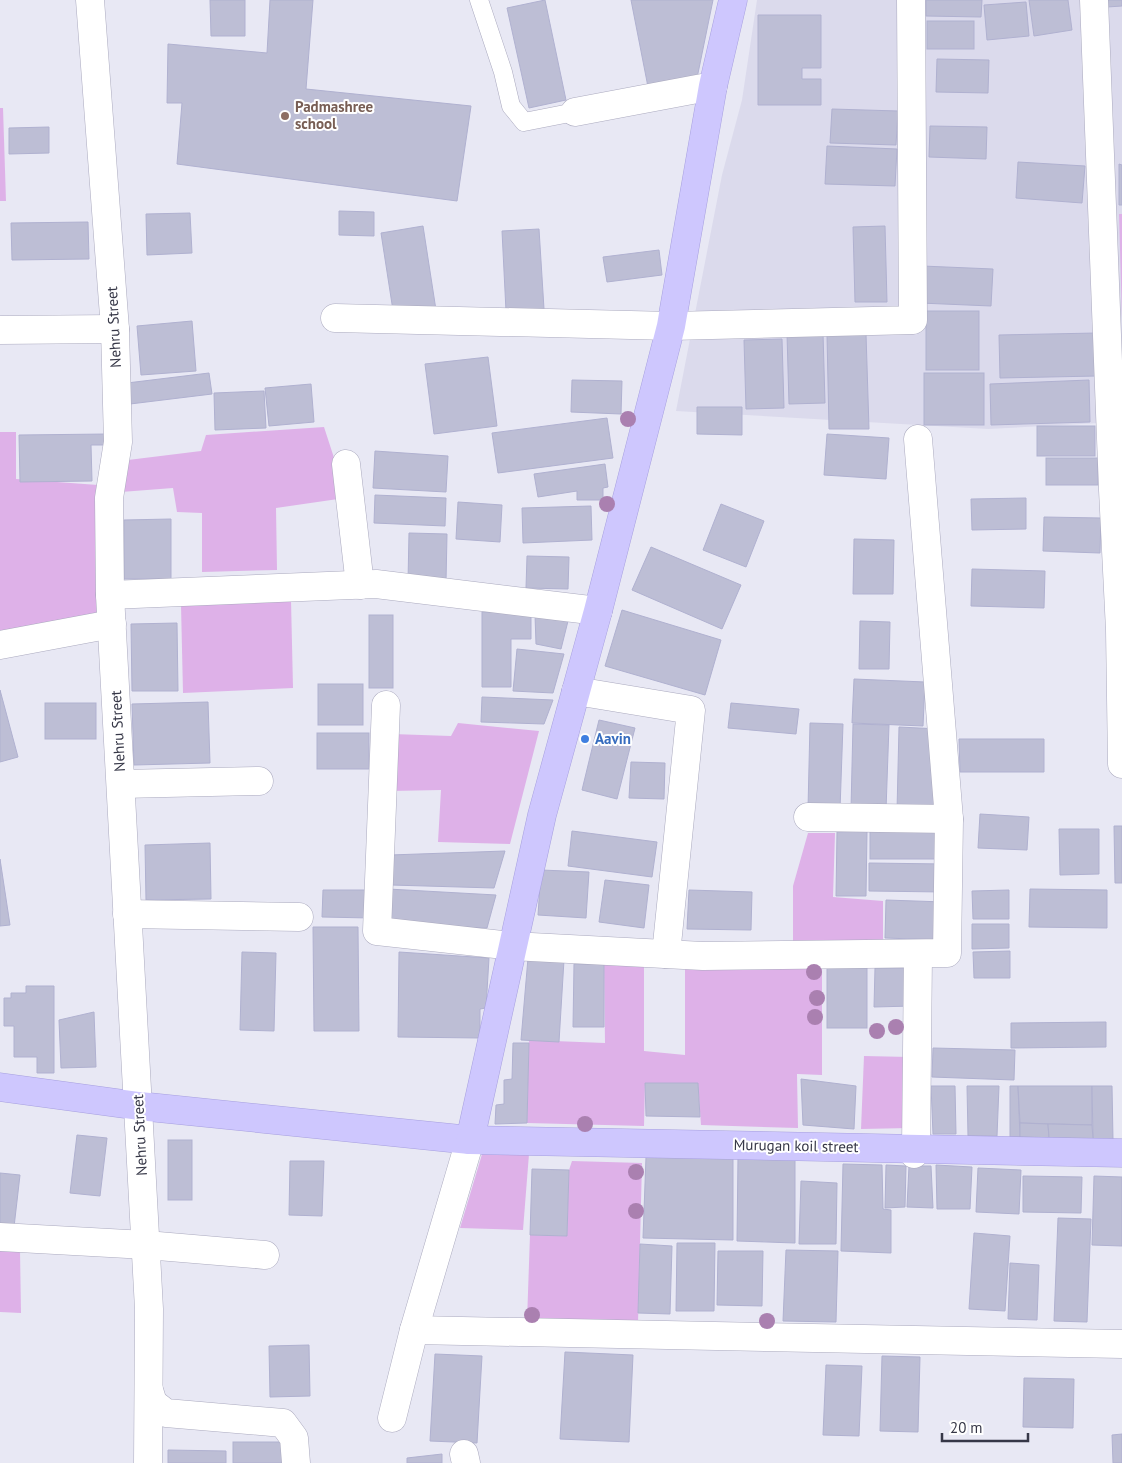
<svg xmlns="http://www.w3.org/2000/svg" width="1122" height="1463" font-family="'PT Sans',sans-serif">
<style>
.residential{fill:#dbdaec}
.green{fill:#deb1e8}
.building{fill:#bdbed5;stroke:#b0b1d0}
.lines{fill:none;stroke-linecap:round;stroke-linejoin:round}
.lane-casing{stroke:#abaabf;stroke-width:19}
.street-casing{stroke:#abaabf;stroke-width:29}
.secondary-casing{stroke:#a7a0df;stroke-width:29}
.lane{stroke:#fff;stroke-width:18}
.street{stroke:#fff;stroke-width:28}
.secondary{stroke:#cec7fe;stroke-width:28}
.tree{fill:#aa80b0}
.education-dot{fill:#8d6e63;stroke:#fff;stroke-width:2}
.shop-dot{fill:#3f7fe0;stroke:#fff;stroke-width:2}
.labels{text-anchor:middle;stroke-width:4;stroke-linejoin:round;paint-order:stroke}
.education-label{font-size:15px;font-weight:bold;fill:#785e54;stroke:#fff;text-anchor:start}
.street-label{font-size:15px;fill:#363747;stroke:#fff}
.shop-label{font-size:15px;font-weight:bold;fill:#366cbe;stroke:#fff;text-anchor:start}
</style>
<rect width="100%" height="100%" fill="#e8e8f4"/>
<path class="residential" d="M757,0H1122V393L1099,423L988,429L676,411L722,175L742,100Z"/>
<g class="green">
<path d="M0,108H3L6,201H0Z"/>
<path d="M1119,214H1122V317Z"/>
<path d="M324,427L337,467L338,499L276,508L277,570L202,572V513L177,512L173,488L121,492L128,460L201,451L206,435Z"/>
<path d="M0,432H16V479L98,485L95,500L98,614L0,631Z"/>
<path d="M291,600L293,688L183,693L181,605Z"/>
<path d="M458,723L539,731L510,844L438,842L441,790L390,791L392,734L451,736Z"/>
<path d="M808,833H835L833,897L883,901V942L793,944V886Z"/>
<path d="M822,963V1075L797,1074L798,1128L701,1125L698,1083H645L644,1126L527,1123L529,1040L605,1043L604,964L644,965V1051L685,1055V965Z"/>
<path d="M864,1056L910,1057V1128L861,1129Z"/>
<path d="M483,1151L529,1154L523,1230L460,1228Z"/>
<path d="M572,1161L642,1163L638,1323L527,1321L530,1235L567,1236L569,1170Z"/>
<path d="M0,1250L20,1251L21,1313L0,1312Z"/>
</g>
<g class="building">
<path d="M210,0H245V36H211Z"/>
<path d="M270,0H313L306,89L471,106L457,201L177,164L182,103H167L168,44L267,53Z"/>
<path d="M545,0L566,100L529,108L507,8Z"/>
<path d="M631,0H713L696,83L649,92Z"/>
<path d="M926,0H982L981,17L926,16Z"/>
<path d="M1029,0H1068L1072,30L1034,36Z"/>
<path d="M1107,0H1122V6L1107,7Z"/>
<path d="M1026,2L1029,36L987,40L984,5Z"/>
<path d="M758,15H821V68H802V79H821V105H758Z"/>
<rect x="927" y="21" width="47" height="28"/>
<path d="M937,59L989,60L988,93L936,92Z"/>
<path d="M832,109L898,111L896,145L830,143Z"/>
<path d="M930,126L987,127L986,159L929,157Z"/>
<path d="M49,127V153L9,154V128Z"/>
<path d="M827,146L897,149L895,186L825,184Z"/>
<path d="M1018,162L1085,166L1082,203L1016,198Z"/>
<path d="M1119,164L1122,165V205H1119Z"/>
<path d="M339,211L374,212V236L339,235Z"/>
<path d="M190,213L192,253L147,255L146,214Z"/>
<path d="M88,222L89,259L12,260L11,223Z"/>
<path d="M423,226L436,310L394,317L381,233Z"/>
<path d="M885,226L887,302H855L853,227Z"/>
<path d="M539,229L544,309L506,311L502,231Z"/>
<path d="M659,250L662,275L607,282L603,257Z"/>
<path d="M922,266L993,269L991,306L920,303Z"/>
<rect x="926" y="311" width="53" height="59"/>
<path d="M192,321L196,371L141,375L137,326Z"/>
<path d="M823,333L825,403L789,404L787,334Z"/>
<path d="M1096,333L1097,376L1000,378L999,335Z"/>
<path d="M866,334L869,429H829L827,335Z"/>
<path d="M782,339L784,408L746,409L744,340Z"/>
<path d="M488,357L497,426L434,434L425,364Z"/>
<path d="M209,373L212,394L130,404L127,383Z"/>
<rect x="924" y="373" width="60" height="52"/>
<path d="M572,380L622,381L621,414L571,412Z"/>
<path d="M1089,380L1090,422L991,425L990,384Z"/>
<path d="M311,384L314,422L269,426L265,388Z"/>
<path d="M264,391L266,428L215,430L214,393Z"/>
<path d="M697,407H742V435L697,434Z"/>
<path d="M607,418L613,458L498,473L492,433Z"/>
<rect x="1037" y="426" width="58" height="30"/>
<path d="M107,434V445H91L92,481L20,482L19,435Z"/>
<path d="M827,434L889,438L886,479L824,475Z"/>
<path d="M375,451L448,456L446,492L373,488Z"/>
<rect x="1046" y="458" width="52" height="27"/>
<path d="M605,464L608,487L603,488V500H577V491L538,497L534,474Z"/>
<path d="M375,495L446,498L445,526L374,523Z"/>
<path d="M1026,498V529L972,530L971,499Z"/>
<path d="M458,502L502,505L500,542L456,539Z"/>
<path d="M721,504L764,521L746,567L703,550Z"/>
<path d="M591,506L592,540L523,543L522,508Z"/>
<path d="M1044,517L1101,518L1100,553L1043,551Z"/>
<path d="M171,519V579H124V520Z"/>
<path d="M409,533L447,534L446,582H408Z"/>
<path d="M854,539L894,540L893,594H853Z"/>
<path d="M651,547L741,585L722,629L632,590Z"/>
<path d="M527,556L569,557L568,589L526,588Z"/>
<path d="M972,569L1045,571L1044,608L971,606Z"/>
<path d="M622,610L721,640L705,695L605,666Z"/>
<path d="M482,612H531V639H511V687H482Z"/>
<rect x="369" y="615" width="24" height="73"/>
<path d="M535,615L568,621L561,649L536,644Z"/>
<path d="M860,621L890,622L889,669H859Z"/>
<path d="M177,623L178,691H132L131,624Z"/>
<path d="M517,649L564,654L553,693L513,691Z"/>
<path d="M854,679L925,682L923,726L852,723Z"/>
<rect x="318" y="684" width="45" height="41"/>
<path d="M0,690L18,757L0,762Z"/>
<path d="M482,697L553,700L544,724L481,722Z"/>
<path d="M208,702L210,763L134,765L132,704Z"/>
<rect x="45" y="703" width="51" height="36"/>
<path d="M731,703L799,709L796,734L728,728Z"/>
<path d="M599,720L635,728L617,799L582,790Z"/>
<path d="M810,723L843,724L840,810L808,809Z"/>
<path d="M853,724L889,725L886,810L851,809Z"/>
<path d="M899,727L939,729L937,813L897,811Z"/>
<rect x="317" y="733" width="52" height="36"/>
<path d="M959,739H1044V772H960Z"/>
<path d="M631,762L665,763L664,799L629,798Z"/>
<path d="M980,814L1029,817L1027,850L978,848Z"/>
<path d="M1114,826H1122V883H1115Z"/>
<path d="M1059,829H1099V874L1060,875Z"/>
<rect x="870" y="830" width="75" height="29"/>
<path d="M572,831L657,842L652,877L568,866Z"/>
<path d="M867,831L866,896H836L837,832Z"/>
<path d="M210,843L211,899L146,900L145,845Z"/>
<path d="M505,851L494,888L391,885L390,855Z"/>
<path d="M0,859L10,925L0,926Z"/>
<path d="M869,863L944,864L943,892L869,891Z"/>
<path d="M541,870L589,872L586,918L538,915Z"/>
<path d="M605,880L649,885L644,928L599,922Z"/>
<path d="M388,889L496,895L487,928L388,924Z"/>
<path d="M1030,889L1107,890V928L1029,927Z"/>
<path d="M323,890H371L370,918L322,917Z"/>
<path d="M689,890L752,892L751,930L687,929Z"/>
<path d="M1009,890V919H973L972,891Z"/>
<path d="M886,900L944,902L942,940L885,938Z"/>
<path d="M972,924H1009V948L972,949Z"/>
<path d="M313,927H358L359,1031H314Z"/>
<path d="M1010,951V978H974L973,952Z"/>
<path d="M242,952L276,953L274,1031L240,1030Z"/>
<path d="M399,952L489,958L486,1008L480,1009V1038L398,1037Z"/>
<path d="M528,958L564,960L559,1042L521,1040Z"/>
<path d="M574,964H604V1027H573Z"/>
<rect x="827" y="968" width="40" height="60"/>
<path d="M875,968H912V1006L874,1007Z"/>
<path d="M26,986H54V1073H37V1057H14V1026H4V998H11V993H26Z"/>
<path d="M94,1012L96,1067L61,1068L59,1020Z"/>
<path d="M1106,1022V1047L1011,1048V1023Z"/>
<path d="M513,1043H529L527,1123L495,1124L496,1105L504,1104V1080L512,1079Z"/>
<path d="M933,1048L1015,1050L1014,1080L932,1077Z"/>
<path d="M801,1079L856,1086L854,1129L803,1125Z"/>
<path d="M645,1083H698L700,1117L646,1116Z"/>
<path d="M931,1086H955L956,1134H933Z"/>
<path d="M967,1086H999L997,1136H968Z"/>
<path d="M1010,1086H1018L1020,1137H1010Z"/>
<path d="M1018,1086H1092V1125L1020,1123Z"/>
<path d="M1092,1086H1112L1113,1140L1093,1139Z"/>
<path d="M1020,1123L1048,1124L1049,1138L1020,1137Z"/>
<path d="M1048,1124L1092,1125L1093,1139L1049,1138Z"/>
<path d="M77,1135L107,1138L100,1196L70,1193Z"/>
<rect x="168" y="1140" width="24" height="60"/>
<path d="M646,1157L733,1158V1240L643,1238Z"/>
<path d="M738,1157L795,1159V1243L737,1241Z"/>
<path d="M290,1161H324L322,1216L289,1215Z"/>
<path d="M843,1164L882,1165L883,1209L891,1210V1253L841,1251Z"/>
<path d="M886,1165L906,1166L905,1207L885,1208Z"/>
<path d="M936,1165L972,1167L970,1209H937Z"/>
<path d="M909,1166H931L933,1208L907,1207Z"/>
<path d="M978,1168L1021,1170L1019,1214L976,1212Z"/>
<path d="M532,1169L569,1170L567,1236L530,1235Z"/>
<path d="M0,1173L20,1175L14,1227L0,1226Z"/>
<path d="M1023,1176L1082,1177L1081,1213L1023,1212Z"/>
<path d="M1094,1176L1122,1177V1246L1092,1245Z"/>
<path d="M801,1181L837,1183L836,1244H799Z"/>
<path d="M1058,1218L1091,1219L1087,1322L1054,1321Z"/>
<path d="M974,1233L1010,1236L1005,1311L969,1309Z"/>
<path d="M677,1243H715L714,1311H676Z"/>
<path d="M640,1244L672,1246L670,1314L638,1313Z"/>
<path d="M786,1250L838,1251L836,1322L783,1321Z"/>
<path d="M718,1251H763L762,1306L717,1305Z"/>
<path d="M1010,1263L1039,1265L1037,1320L1008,1319Z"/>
<path d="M309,1345L310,1396L270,1397L269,1346Z"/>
<path d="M565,1352L633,1355L629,1442L560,1439Z"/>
<path d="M435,1354L482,1356L477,1443L430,1441Z"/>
<path d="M882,1356L920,1357L918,1432L880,1431Z"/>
<path d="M826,1365L862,1366L859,1436L823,1435Z"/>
<path d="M1024,1378L1074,1379L1073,1428L1023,1427Z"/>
<path d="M1122,1434V1463H1113L1112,1435Z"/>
<rect x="233" y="1442" width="49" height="21"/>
<path d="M168,1450L226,1451V1463H168Z"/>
<path d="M442,1454V1463H407V1458Z"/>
</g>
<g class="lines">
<defs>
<path id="lane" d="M479,0L503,72L511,106L524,122L575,112"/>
<g id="street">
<path d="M90,0L115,329L118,442L109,498L110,595L149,1309L148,1463"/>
<path d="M1094,0L1113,490L1120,630L1122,764"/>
<path d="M575,112L713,86"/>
<path d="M335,318L671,326L913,320L911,0"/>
<path d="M0,330L115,329"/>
<path d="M346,464L360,585"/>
<path d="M110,595L376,584L598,611"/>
<path d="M0,645L112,624"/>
<path d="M576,691L691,710L666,954"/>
<path d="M386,705L377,931L512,946L703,956L947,953L949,819L918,439"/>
<path d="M121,784L259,781"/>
<path d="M808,817L949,819"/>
<path d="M127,914L299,917"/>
<path d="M914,1154L916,1149L918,954"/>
<path d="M0,1237L146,1245L265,1255"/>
<path d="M414,1330L1122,1344"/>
<path d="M149,1390L153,1403L166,1413L283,1423L294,1438L296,1463"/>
<path d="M392,1418L414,1330L470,1140"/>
<path d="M464,1454L466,1463"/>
</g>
<g id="secondary">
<path d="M0,1087L139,1106L470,1140L542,815L598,611L671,326L713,86L733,0"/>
<path d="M470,1140L1122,1153"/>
</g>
</defs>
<use href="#lane" class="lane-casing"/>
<use href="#street" class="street-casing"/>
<use href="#secondary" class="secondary-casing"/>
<use href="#lane" class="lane"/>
<use href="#street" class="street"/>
<use href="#secondary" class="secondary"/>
</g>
<g class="tree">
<circle cx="628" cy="419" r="8"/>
<circle cx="607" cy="504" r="8"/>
<circle cx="814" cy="972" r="8"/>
<circle cx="817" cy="998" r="8"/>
<circle cx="815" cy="1017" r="8"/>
<circle cx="896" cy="1027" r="8"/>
<circle cx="877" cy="1031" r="8"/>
<circle cx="585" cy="1124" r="8"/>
<circle cx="636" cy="1172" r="8"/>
<circle cx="636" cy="1211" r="8"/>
<circle cx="532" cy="1315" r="8"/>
<circle cx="767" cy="1321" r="8"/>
</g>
<circle class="education-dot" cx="285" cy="116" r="5"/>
<circle class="shop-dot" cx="585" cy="739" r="5"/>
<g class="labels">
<g class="education-label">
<text x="295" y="112">Padmashree<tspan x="295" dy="17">school</tspan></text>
</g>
<g class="street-label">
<text transform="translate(114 327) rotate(-93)" y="5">Nehru Street</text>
<text transform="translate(118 731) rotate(-93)" y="5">Nehru Street</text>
<text transform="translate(140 1135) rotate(-93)" y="5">Nehru Street</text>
<text transform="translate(796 1146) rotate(1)" y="5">Murugan koil street</text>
</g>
<g class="shop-label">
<text x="595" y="744">Aavin</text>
</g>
</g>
<path d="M942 1433v8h86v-8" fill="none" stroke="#363747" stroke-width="2.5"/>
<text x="950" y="1433" font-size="15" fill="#363747" stroke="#ffffff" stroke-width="4" paint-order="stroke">20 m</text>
</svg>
